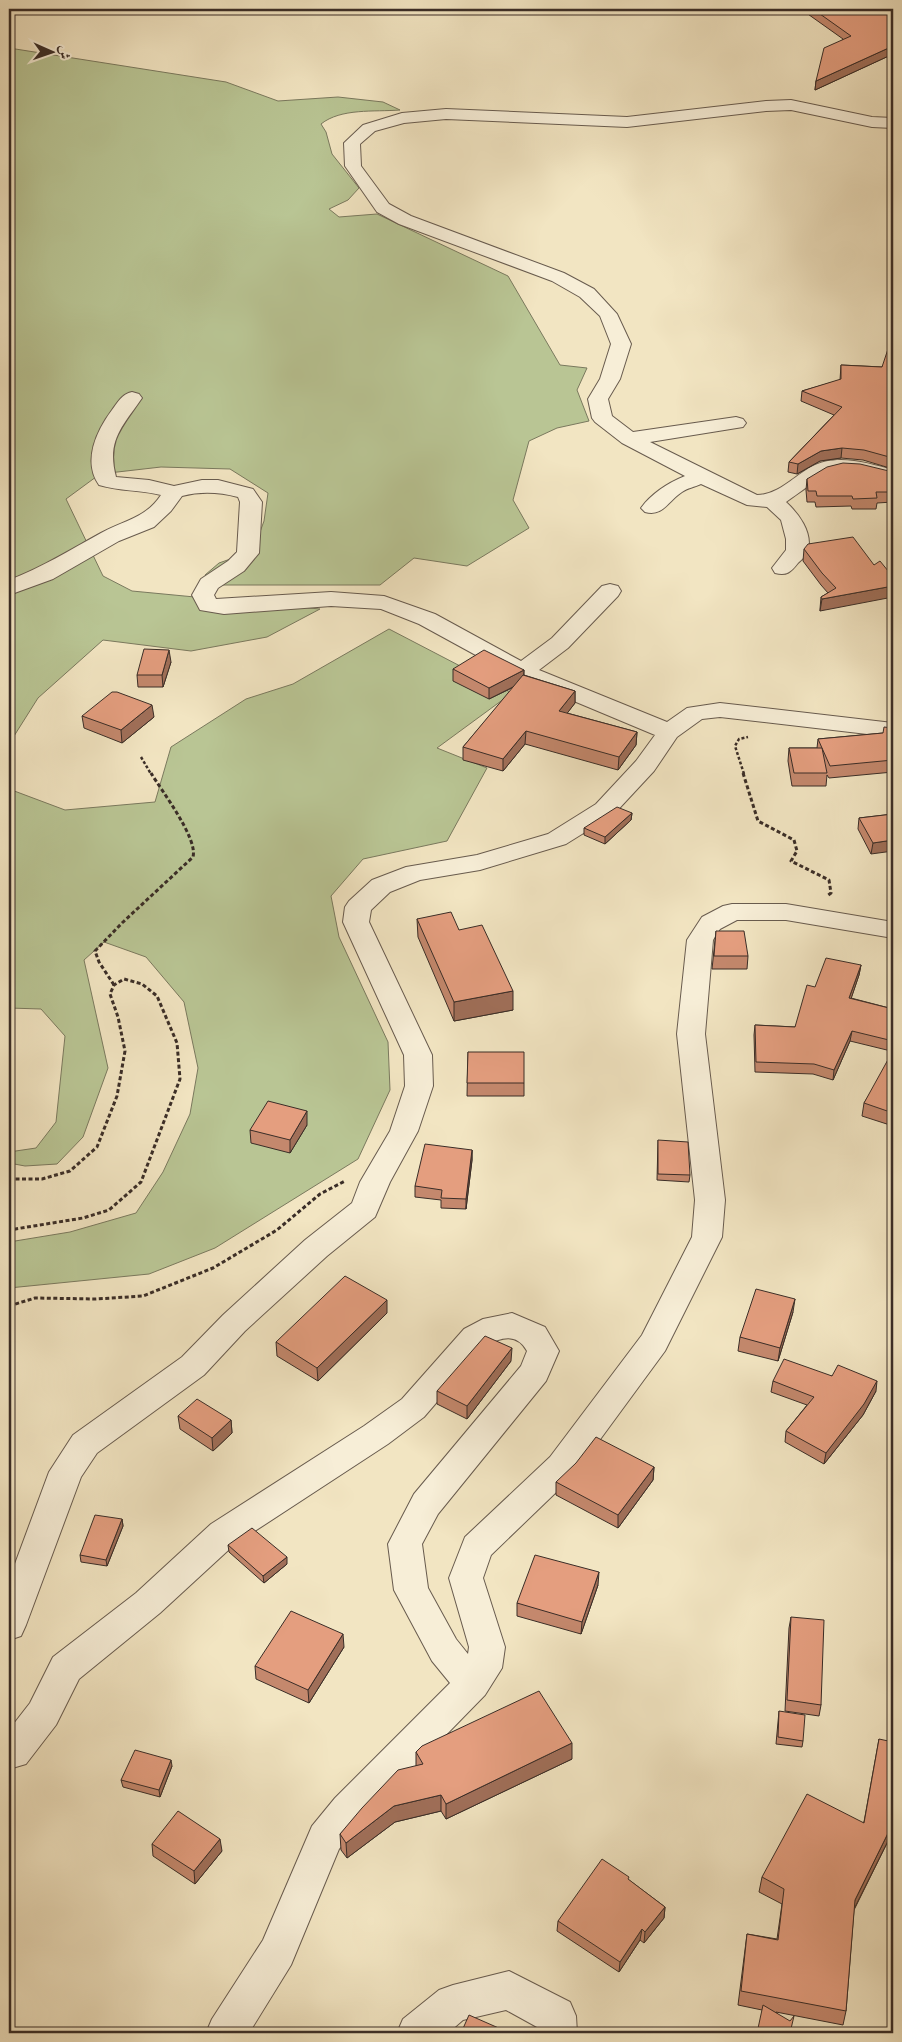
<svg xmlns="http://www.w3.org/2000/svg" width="902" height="2042" font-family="Alegreya,Amiri,serif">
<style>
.green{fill:#b9c594;stroke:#7a795e}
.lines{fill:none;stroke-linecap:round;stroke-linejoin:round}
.minor-casing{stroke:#685b4e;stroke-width:2}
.path-far1{stroke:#3a2d27;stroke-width:2.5;stroke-dasharray:3 2;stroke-linecap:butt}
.path{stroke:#3a2d27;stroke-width:3;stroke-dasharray:4 2.5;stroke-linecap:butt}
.minor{fill:#f7eed7;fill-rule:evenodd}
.wall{fill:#c4886d;stroke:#3a2d27}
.shaded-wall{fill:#a06f59;stroke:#3a2d27}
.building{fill:#e49e7f;stroke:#3a2d27}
</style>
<rect width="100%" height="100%" fill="#f2e5c2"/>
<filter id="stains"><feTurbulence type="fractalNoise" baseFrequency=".004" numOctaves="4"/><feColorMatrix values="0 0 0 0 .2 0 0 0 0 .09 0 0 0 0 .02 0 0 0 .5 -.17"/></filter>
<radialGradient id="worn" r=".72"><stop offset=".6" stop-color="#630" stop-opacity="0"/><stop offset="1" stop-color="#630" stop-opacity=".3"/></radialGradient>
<g class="green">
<path d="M9,48L226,82L278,101L338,97L383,102L400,110C374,112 341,108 321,124L326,132L332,154L359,188L348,200L329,209L339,217L377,214L508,276L560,365L587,368L577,390L589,421L557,428L529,441L513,500L529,528L467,566L414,558L380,585H212L205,575L219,563L253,551L264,521L268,493L230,469L161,467L100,474L66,499L103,576L132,591L320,609L267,637L191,651L103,640L38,698L9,744Z"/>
<path d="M389,629L512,693L437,748L487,768L447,841L363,859L331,896L339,937L388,1042L390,1090L358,1159L215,1248L149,1274L9,1288V1242L70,1232L136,1213L163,1172L190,1114L198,1068L184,1002L146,957L104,942L84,960L108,1068L83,1137L57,1164L25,1166L9,1163V1152L36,1148L56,1122L65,1036L41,1009L9,1008V789L65,810L155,802L171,747L246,699L293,684Z"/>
</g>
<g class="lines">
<defs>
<g id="minor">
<path d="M791,100L872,117L893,118V128L872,127L791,110L766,111L627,127L446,119L404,123L375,131L360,144L361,166L389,204L411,216L564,273L594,289L617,314L631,344L620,379L608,399L612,416L633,432L736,417L743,419L746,423L743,427L650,442L757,495C778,495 793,477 811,467C836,453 868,463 893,470V482C873,477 845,465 825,476C811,483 799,493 786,502C798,513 813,532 808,551C807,555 801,560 798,563C791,572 787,576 775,573L772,568L786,550V539L781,520L767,507L747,505L701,484C695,487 687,488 682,492C668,501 663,517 645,512L641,508C652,493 668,483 685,476L622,443L595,422L592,418L588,399L600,379L611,344L600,316L580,297L552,281L399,224L377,212L345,166L344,143L363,125L402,113L446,109L627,117L766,101Z"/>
<path d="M132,392L139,394L142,398C123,426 106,440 116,477L149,480L174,486L202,480H218L253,489L262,502L259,553L244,571L218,588L214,595L216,599L331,592L384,596L435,614L521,661L552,638L602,586L610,584L618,586L621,591L618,596L568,648L539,670L667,722L687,708L720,703L893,723V737L720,717L702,719L677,737L654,771L614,814L566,844L480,870L420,880L390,892L371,910L369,922L432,1055L433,1086L418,1131L390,1182L375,1217L327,1256L245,1331L204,1375L97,1453L81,1477L26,1625L21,1636L9,1640V1580L49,1472L73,1435L182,1357L223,1315L305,1240L352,1203L360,1182L390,1131L405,1086L404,1055L343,922L345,907L349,901L372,880L406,867L477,855L548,834L596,804L636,761L655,735L514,676L419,624L381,609L331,606L224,614L200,610L192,595L201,579L228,561L237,552L240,502L238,497C219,492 201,491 182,496L171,511L154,527L119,541L53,579L9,595V580C41,568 70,550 101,533C124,520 145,519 161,495C141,490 119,491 99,485C82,461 97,430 112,410C118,402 122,394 132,392Z"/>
<path d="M732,904H786L893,922V938L786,920H737L720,929L713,940L705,1034L725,1200L722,1237L665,1351L574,1475L491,1555L483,1578L505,1647L502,1668L485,1695L361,1822L339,1849L291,1965L249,2033H206L212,2019L263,1940L312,1826L335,1798L450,1683L432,1661L394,1590L388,1544L414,1494L521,1366L527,1351C517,1333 502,1337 486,1345L424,1417L388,1444L235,1544L160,1613L79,1679L56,1725L26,1764L9,1769V1730L30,1703L53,1657L136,1593L211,1524L364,1426L402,1399L464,1329L483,1319L512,1313L545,1327L559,1351L546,1381L438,1514L422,1544L428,1588L456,1639L468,1654L469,1647L449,1578L465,1537L550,1457L642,1335L692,1237L695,1200L677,1034L687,940L702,917L723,906Z"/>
<path d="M509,1971L570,2002L576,2016L577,2033H537V2027L506,2010L463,2020L448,2033H397L403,2019L439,1990L453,1985Z"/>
</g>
</defs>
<use href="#minor" class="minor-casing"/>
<g class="path-far1">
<path d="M141,757L151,774"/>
<path d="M744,774L735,746L739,739L748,737"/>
</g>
<g class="path">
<path d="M743,773L758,821L794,840L797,851L791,861L829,880L831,893L827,896"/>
<path d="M114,985L99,962L95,951L122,923L193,857C198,838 161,790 151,773"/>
<path d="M9,1179H42L70,1171L97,1147L117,1096L125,1051L118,1017L110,994L114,985L124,979L142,984L157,996L177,1043L180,1079L141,1182L109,1210L83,1218L9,1230"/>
<path d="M9,1306L35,1298L96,1299L143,1296L213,1268L277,1230L320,1194L345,1181"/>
</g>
<use href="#minor" class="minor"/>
</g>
<g class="wall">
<path d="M805,9H893V54L815,90L816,81L843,39L805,12Z"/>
<path d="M893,350V469L863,460L841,458L820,461L797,474L788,472L789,462L834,415L801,401L802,391L840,380L841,365L882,367Z"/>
<path d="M893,472V502L877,503L876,509H852L851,506L816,507L815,502H807L806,490L807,479Z"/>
<path d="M804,549L874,565L820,611V609L821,597L828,593L821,585L803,561Z"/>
<path d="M171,662L163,687H138L137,675Z"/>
<path d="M453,669L524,670V675L575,691V703L567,713L637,732L636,745L618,770L525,744L503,771L463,760V747L514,687L489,699L453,681Z"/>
<path d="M82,716L154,717L122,743L84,728Z"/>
<path d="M893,728V772L829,778L827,775L826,786H792L788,761L789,748H817L818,739L883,733Z"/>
<path d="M632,813L631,820L605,844L584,835V828Z"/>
<path d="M893,814L871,854L858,829L859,818Z"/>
<path d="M417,919L459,930L513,1010L454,1021L418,937Z"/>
<path d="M716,931L748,956L747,969H712Z"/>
<path d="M861,965L859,975L851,998L893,1009V1046L891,1051L850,1041L833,1080L813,1074L755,1072L754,1035L755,1025L795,1027L815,987Z"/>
<path d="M468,1052L524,1083V1096H467Z"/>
<path d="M893,1057V1126L862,1116L864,1103Z"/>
<path d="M307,1125L290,1153L251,1143L250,1130Z"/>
<path d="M658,1140L690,1175L689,1182L657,1180Z"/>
<path d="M472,1150V1160L466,1209L441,1208V1200L415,1197V1186Z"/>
<path d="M793,1312L778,1361L738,1351L740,1337Z"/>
<path d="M387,1313L318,1381L277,1356L276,1342Z"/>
<path d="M511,1361L467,1419L437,1404V1391Z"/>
<path d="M832,1376L876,1391L863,1415L824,1464L785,1442L786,1431L807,1405L771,1392L773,1381Z"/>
<path d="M178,1416L231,1420L232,1433L213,1451L180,1429Z"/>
<path d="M654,1467L653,1480L618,1528L556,1495V1482Z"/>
<path d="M122,1519L123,1526L107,1566L81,1562L80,1555Z"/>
<path d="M228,1545L287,1564L264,1583L229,1552Z"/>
<path d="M598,1585L581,1634L517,1616V1603Z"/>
<path d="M791,1617L821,1705L819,1716L785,1711L789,1628Z"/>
<path d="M344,1647L309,1703L256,1679L255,1666Z"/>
<path d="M779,1711L803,1741L802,1747L776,1744Z"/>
<path d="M879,1739L893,1831L854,1910L846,2011L843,2025L776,2012L791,2033L762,2010L738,2005L747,1934L777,1939L782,1904L759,1892L762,1877L864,1822Z"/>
<path d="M416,1752L572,1759L446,1819L441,1811L395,1822L347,1858L341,1850L340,1834L416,1766Z"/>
<path d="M172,1766L160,1797L123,1787L121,1780Z"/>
<path d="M152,1844L222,1851L195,1884L153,1856Z"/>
<path d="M629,1880L665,1907L664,1918L644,1943L640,1940L619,1972L557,1931L558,1921Z"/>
</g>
<g class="shaded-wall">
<path d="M893,46V54L815,90L816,81Z"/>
<path d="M842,448L841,458L820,461L797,474L798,464L821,451Z"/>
<path d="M893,586V597L820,611L822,599Z"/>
<path d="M169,650L171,662L163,687L162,675Z"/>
<path d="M524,670L523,682L489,699V688Z"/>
<path d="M575,691V703L559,724V711Z"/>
<path d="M152,705L154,717L122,743L121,730Z"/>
<path d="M526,731L525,744L503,771V759Z"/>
<path d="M637,732L636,745L618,770L619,757Z"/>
<path d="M632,813L631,820L605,844V837Z"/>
<path d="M893,840V851L871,854L873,843Z"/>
<path d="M861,965L859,975L848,1008L849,998Z"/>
<path d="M513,991V1010L454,1021V1002Z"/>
<path d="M852,1031L850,1041L833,1080L834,1070Z"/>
<path d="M307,1111V1125L290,1153V1140Z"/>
<path d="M472,1150V1160L466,1209V1199Z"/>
<path d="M795,1299L793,1312L778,1361L780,1348Z"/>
<path d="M387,1300V1313L318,1381L317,1368Z"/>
<path d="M512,1348L511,1361L467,1419V1406Z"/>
<path d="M877,1381L876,1391L863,1415L824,1464L826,1453Z"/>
<path d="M231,1420L232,1433L213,1451L212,1438Z"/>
<path d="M654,1467L653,1480L618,1528V1515Z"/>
<path d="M122,1519L123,1526L107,1566L106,1560Z"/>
<path d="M287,1557V1564L264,1583L263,1576Z"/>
<path d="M599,1572L598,1585L581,1634L582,1622Z"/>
<path d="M343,1634L344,1647L309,1703L308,1690Z"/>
<path d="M572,1743V1759L446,1819V1804Z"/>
<path d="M171,1760L172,1766L160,1797L159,1790Z"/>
<path d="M441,1795V1811L395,1822L347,1858L346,1843L394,1806Z"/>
<path d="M893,1823V1831L851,1915L855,1900Z"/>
<path d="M220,1839L222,1851L195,1884L194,1871Z"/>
<path d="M665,1907L664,1918L644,1943L645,1932Z"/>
<path d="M642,1929L640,1940L619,1972L620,1962Z"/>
</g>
<g class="building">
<path d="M813,9H893V46L816,81L824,48L851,36Z"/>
<path d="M888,349L893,350V458L864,450L842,448L821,451L798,464L789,462L842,407L802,391L841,379V365L882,367Z"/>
<path d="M843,463L860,464L893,472V492H876L877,498L853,499L852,496H817L816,491H808L807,479L827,467Z"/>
<path d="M853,537L874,565L880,561L893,577V586L822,599L821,597L836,588L822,573L804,549L808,544Z"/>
<path d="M144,649L169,650L162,675H137Z"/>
<path d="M484,650L524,670L489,688L453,669Z"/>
<path d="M523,675L575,691L559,711L637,732L619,757L526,731L503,759L463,747Z"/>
<path d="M112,692H117L152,705L121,730L82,716Z"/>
<path d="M884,727L893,728V760L830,766L818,739L883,733Z"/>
<path d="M789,748H822L827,773H794Z"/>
<path d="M617,807L632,813L605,837L584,828Z"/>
<path d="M893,814V840L873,843L859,818Z"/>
<path d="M451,912L459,930L482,925L513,991L454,1002L417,919Z"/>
<path d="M716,931H744L748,956H714Z"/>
<path d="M826,958L861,965L849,998L893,1009V1041L852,1031L834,1070L814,1064L756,1062L755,1025L795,1027L807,985L815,987Z"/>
<path d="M468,1052H524V1083H467Z"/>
<path d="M890,1056L893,1057V1113L864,1103Z"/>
<path d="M268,1101L307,1111L290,1140L250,1130Z"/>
<path d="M658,1140L688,1142L690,1175L658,1174Z"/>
<path d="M425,1144L472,1150L466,1199L441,1198L442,1190L415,1186Z"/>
<path d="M345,1276L387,1300L317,1368L276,1342Z"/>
<path d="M756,1289L795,1299L780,1348L740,1337Z"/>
<path d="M485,1336L512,1348L467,1406L437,1391Z"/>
<path d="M784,1359L832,1376L838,1365L877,1381L864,1404L826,1453L786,1431L814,1397L773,1381Z"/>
<path d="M197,1399L231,1420L212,1438L178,1416Z"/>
<path d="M596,1437L654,1467L618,1515L556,1482L576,1463Z"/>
<path d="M95,1515L122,1519L106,1560L80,1555Z"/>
<path d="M252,1528L287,1557L263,1576L228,1545Z"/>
<path d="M535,1555L599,1572L582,1622L517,1603Z"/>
<path d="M291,1611L343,1634L308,1690L255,1666Z"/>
<path d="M791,1617L824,1620L821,1705L787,1700Z"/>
<path d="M539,1691L572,1743L446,1804L441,1795L394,1806L346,1843L340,1834L362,1808L398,1770L423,1764L416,1752L422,1746Z"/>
<path d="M779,1711L805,1715L803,1741L778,1737Z"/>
<path d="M879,1739L893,1742V1823L855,1900L846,2011L741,1991L747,1934L778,1940L784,1889L762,1877L807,1794L864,1823Z"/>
<path d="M135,1750L171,1760L159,1790L121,1780Z"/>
<path d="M178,1811L220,1839L194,1871L152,1844Z"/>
<path d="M602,1859L629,1877L628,1879L665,1907L645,1932L642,1929L620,1962L558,1921Z"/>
<path d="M763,2005L790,2021L794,2016L790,2033H757Z"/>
<path d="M469,2015L510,2033H461Z"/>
</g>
<rect width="902" height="2042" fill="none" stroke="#f2e5c2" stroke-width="30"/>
<rect x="10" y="10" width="882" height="2022" fill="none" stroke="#3a2d27" stroke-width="2.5"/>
<rect x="15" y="15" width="872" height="2012" fill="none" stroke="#3a2d27"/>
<g transform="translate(52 52) rotate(92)" stroke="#f7eed7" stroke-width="4" paint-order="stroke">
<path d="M0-4L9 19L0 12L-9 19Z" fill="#3a2d27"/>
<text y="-8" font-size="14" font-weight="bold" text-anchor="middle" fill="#3a2d27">ش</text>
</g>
<rect width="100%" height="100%" filter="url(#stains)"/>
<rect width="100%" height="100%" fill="url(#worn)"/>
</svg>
